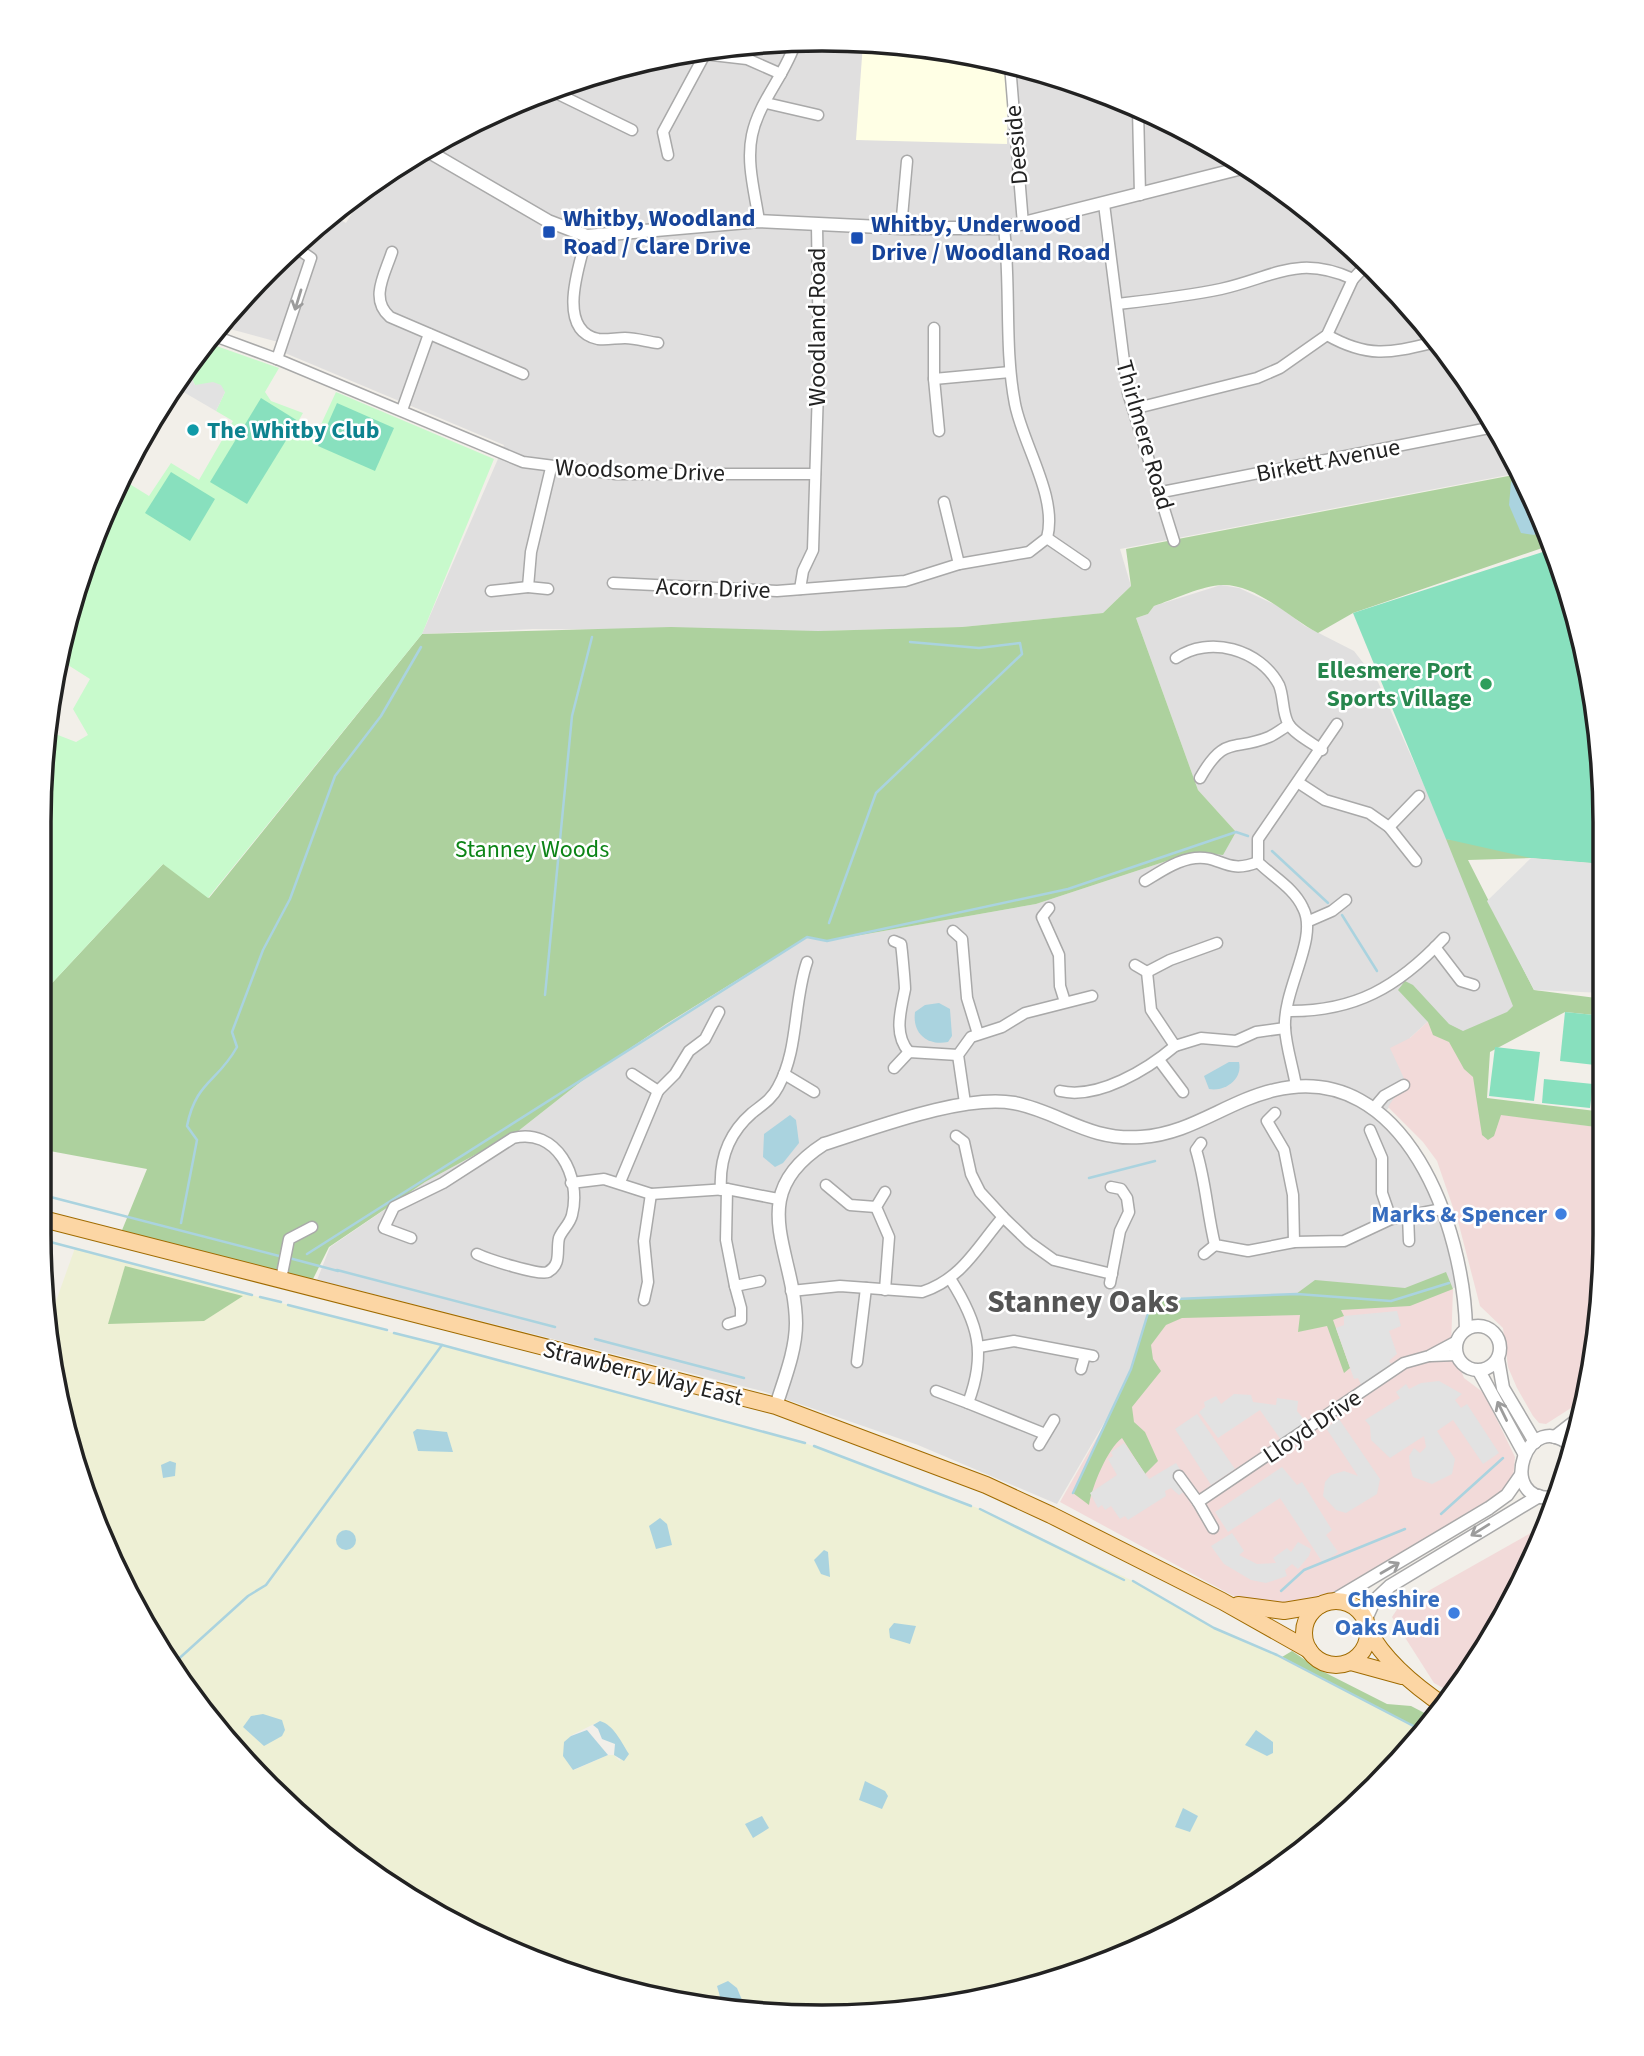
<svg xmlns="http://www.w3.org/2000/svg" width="1644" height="2056" font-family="'Source Sans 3',sans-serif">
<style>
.residential{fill:#e0dfdf}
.commercial{fill:#f2dad9}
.education{fill:#ffffe5}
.farmland{fill:#eef0d5;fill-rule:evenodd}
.forest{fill:#add19e}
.park{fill:#c8facc}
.pitch{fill:#88e0be}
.parking{fill:#e2e2e2}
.water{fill:#aad3df}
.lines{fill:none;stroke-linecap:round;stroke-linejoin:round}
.stream{stroke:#aad3df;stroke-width:2.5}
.minor-casing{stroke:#a9a9a9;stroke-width:13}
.tertiary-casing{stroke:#a9a9a9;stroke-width:15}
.primary-casing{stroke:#a06b00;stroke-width:18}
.minor{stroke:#fff;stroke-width:10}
.tertiary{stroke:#fff;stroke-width:12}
.primary{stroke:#fcd6a4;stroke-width:16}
.oneway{stroke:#9c9c9c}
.transit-dot{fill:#1a4fb4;stroke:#fff;stroke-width:2.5}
.culture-dot{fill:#0f9aa8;stroke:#fff;stroke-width:2.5}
.leisure-dot{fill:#2e9e5b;stroke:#fff;stroke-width:2.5}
.shop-dot{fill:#3f7fe0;stroke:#fff;stroke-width:2.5}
.labels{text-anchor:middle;stroke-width:5;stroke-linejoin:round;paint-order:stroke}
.street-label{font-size:24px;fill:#222;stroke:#fff}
.transit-label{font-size:24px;font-weight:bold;fill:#164399;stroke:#fff;text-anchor:start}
.culture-label{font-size:24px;font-weight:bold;fill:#0d838f;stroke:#fff;text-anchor:start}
.leisure-label{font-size:24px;font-weight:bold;fill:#27864d;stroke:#fff;text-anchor:end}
.park-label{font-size:24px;fill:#0c8416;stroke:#fff}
.shop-label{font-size:24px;font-weight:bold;fill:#366cbe;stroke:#fff;text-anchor:end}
.district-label{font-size:32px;font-weight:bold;fill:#555;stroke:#fff}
.rim{fill:none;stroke:#222;stroke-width:3.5}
</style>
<rect width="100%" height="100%" fill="#f2efe9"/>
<g class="residential">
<path d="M770,40L924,45L1073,80L1213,143L1338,233L1443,345L1525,476L1508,475L1120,549L1131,586L1103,613L962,627L819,631L533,629L422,634L504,445L285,353L287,346L278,342L219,326L233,305L330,214L346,223L368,186L475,119L619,65Z"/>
<path d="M1221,585L1239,588L1278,606L1305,626L1354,651L1378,682L1525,1011L1462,1044L1435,1015L1410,1038L1408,1087L1383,1114L1414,1151L1444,1214L1463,1287L1167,1315L1057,1504L918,1445L762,1391L317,1280L330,1247L425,1182L517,1132L583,1080L666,1024L807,937L827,941L1036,904L1194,852L1223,854L1236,832L1198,790L1136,618L1148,614L1154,606Z"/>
</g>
<g class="commercial">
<path d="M1435,1015L1462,1044L1490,1113L1604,1128V1285L1585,1399L1546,1424L1539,1423L1533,1416L1517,1388L1508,1367L1503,1328L1480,1306L1459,1225L1437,1161L1423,1142L1388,1107L1396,1095L1408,1087L1390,1048L1410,1038Z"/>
<path d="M1453,1289L1451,1347L1464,1378L1484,1393L1515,1457L1513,1479L1500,1496L1325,1599L1261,1611L1060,1502L1167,1315Z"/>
<path d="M1545,1525L1525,1580L1454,1694L1434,1683L1392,1617L1398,1608Z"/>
</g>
<path class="education" d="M863,43L924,45L1007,65V144L856,140Z"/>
<path class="farmland" d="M75,1248L805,1443L980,1509L1133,1581L1214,1628L1277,1655L1423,1731L1299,1855L1169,1937L975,2002L822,2017L745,2007L737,1988L717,1986L722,2004L619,1991L430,1912L268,1788L143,1625L65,1436L50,1318ZM600,1721L622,1743L620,1761L614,1755H608L574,1770L570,1736Z"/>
<g class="forest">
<path d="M1524,473L1551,545L1353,613L1318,633C1289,618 1257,584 1222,585C1204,585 1172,600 1154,606L1148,614L1136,618L1198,790L1236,832L1223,855L1194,852L1036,904L827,941L807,937L666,1024L583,1080L517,1132L425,1182L329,1247L309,1287L118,1240L147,1169L39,1149V997L164,863L209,898L422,634L671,627L818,631L962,627L1103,613L1131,586L1126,549Z"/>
<path d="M1446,839L1604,857V864L1531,858L1468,860L1534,990L1604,999V1016L1565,1012L1490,1052L1487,1098L1604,1112V1128L1501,1115L1494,1136L1488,1140L1482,1135L1473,1077L1464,1069L1449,1042L1433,1035L1428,1022L1398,990L1405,981L1413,985L1449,1024L1463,1031L1507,1012L1513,1006Z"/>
<path d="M125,1266L243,1296L204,1321L108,1324Z"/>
<path d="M1446,1272L1453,1289L1410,1306L1341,1310L1344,1316L1333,1320L1350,1368L1344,1373L1327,1326L1298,1332L1300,1315L1182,1318L1166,1325L1151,1345L1153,1359L1161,1371L1132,1407L1134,1422L1145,1432L1158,1461L1145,1474L1122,1438C1108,1448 1092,1486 1089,1505L1073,1493L1131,1369L1152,1300L1296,1294L1315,1280L1405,1288Z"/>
<path d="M1292,1651L1320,1670L1387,1704L1411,1706L1436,1719L1423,1731L1282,1657Z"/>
</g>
<path class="park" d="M208,343L279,368L265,392L271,401L303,413L296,425L317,433L336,392L494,459L422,634L208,898L163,864L39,997L40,770L45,730L76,742L88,735L73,709L90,679L57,658L98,523L120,478L149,496L171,463L199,480L233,421L216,411L225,392L195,385L190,374Z"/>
<g class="pitch">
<path d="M360,191L343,218L333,212Z"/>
<path d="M261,398L298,421L247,504L210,482Z"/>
<path d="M337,403L394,428L375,471L318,446Z"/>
<path d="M171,472L215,499L190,541L145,513Z"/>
<path d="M1552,549L1579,620L1604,771V864L1531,858L1446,839L1353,613Z"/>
<path d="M1565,1012L1604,1016V1066L1560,1061Z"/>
<path d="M1495,1047L1540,1052L1534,1101L1489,1096Z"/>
<path d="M1544,1079L1593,1084L1590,1108L1542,1103Z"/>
</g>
<g class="parking">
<path d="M206,342L190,375L195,385L213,382L221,385L225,392L216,411L180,390L152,438L145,436L120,478L144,430Z"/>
<path d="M1531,858L1604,864V993L1534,990L1487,901Z"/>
<path d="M1397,1311L1401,1326L1389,1331L1397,1354L1389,1361L1394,1368L1362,1387L1358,1378L1354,1379L1336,1328L1344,1325V1316Z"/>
<path d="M1439,1381L1462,1394L1455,1400L1461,1408L1467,1404L1499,1453L1483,1464L1453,1420L1437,1431L1455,1459L1452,1474L1432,1484L1413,1477L1410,1467L1409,1456L1414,1448L1420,1453L1426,1447L1424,1436L1390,1458L1371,1440L1370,1426L1365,1420L1400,1398L1396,1392L1406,1384L1409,1389L1421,1383Z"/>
<path d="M1234,1394L1251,1395L1253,1402L1276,1405L1277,1398L1298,1401L1297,1411L1307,1423L1281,1440L1260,1410L1218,1438L1199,1412L1205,1407L1204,1402L1216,1396L1221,1404Z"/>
<path d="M1197,1414L1235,1469L1211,1485L1175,1429Z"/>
<path d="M1339,1419L1380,1479L1377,1494L1346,1513L1336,1510L1323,1496L1325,1482L1331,1475L1344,1471L1358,1476L1326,1428Z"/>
<path d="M1124,1443L1149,1479L1176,1463L1191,1487L1179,1495L1171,1488L1165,1491L1166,1496L1128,1520L1125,1516L1120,1519L1111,1506L1105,1510L1102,1505L1098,1508L1090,1493L1117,1475L1108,1459L1113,1456L1111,1452Z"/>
<path d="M1282,1467L1297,1485L1302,1482L1332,1530L1326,1535L1338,1552L1323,1563L1280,1498L1228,1532L1215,1512Z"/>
<path d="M1232,1533L1244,1551L1239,1555L1257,1564L1276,1563L1273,1558L1287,1548L1291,1552L1298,1542L1311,1549L1309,1556L1298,1569L1292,1564L1285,1570L1287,1576L1266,1583L1251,1580L1224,1564L1211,1546Z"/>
</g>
<g class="water">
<path d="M1519,478L1526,480L1545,529L1534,535L1521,533L1509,505L1511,482Z"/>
<path d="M939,1003L950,1009L952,1036L948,1042C928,1046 912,1034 915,1012L925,1005Z"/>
<path d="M1229,1062H1239C1243,1079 1225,1092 1209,1089L1204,1076Z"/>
<path d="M790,1115L796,1120L799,1143L783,1163L775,1167L763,1157L764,1134Z"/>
<path d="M417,1429L447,1432L453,1452L418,1451L413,1432Z"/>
<path d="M170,1461L176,1463L175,1476L163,1478L161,1465Z"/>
<path d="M660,1518L667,1524L672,1545L656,1549L649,1526Z"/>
<circle cx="346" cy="1540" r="10"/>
<path d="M824,1550L828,1552L830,1577L821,1574L814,1560Z"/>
<path d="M894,1623L916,1626L910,1644L890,1638L889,1629Z"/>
<path d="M263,1714L282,1720L285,1730L282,1736L264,1746L243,1727L251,1716Z"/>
<path d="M600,1721C614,1725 621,1742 629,1754L624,1761L614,1755L615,1744L602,1739L598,1729L593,1725Z"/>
<path d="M587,1730L608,1755L573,1770L563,1756L564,1742L571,1736Z"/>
<path d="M1256,1730L1273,1742V1753L1267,1756L1245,1745Z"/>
<path d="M865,1781L885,1791L888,1796L882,1809L859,1800Z"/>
<path d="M1183,1808L1198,1816L1190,1832L1175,1827Z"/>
<path d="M762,1816L769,1828L753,1838L745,1824Z"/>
<path d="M728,1981L737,1988L745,2007L722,2004L717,1986Z"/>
</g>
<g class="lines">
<g class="stream">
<path d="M1272,851L1328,903"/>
<path d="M1342,915L1377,971"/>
<path d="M829,923L876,793L1022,654L1020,643L979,648L910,642"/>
<path d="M545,995L572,716L592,637"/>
<path d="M1089,1178L1155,1161"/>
<path d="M39,1194L283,1257"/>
<path d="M181,1223L197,1140L187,1126C196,1081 217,1083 237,1047L232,1032L263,950L290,899L335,776L381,716L421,647"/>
<path d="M39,1239L252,1295"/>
<path d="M307,1254L807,937L827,941L1068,889L1236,832L1248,836"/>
<path d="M289,1258L338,1271"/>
<path d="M337,1270L555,1327"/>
<path d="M260,1297L281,1302"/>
<path d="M288,1305L387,1330"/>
<path d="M595,1339L744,1378"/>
<path d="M442,1345L805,1443"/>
<path d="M814,1446L971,1506"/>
<path d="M1073,1493L1131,1369L1152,1300L1297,1294L1391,1301L1449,1283"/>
<path d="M980,1509L1124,1580"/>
<path d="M1441,1514L1503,1458"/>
<path d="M1133,1581L1214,1628L1277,1655L1423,1731"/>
<path d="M1281,1591L1304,1570L1405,1529"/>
<path d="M173,1664L248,1596L266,1585L442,1345L394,1333"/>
</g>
<defs>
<g id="minor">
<path d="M695,53L747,59L781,74"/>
<path d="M1010,65L1023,224"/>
<path d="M552,91L632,130"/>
<path d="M766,103L818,115"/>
<path d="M1138,109L1140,195"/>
<path d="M668,155L663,132L704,56"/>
<path d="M1104,204L1128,393L1174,541"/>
<path d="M759,221C755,193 746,163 752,135C759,101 786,74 796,41"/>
<path d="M901,228L907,161"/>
<path d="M587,236C580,263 555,330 598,339C607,340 616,338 625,338C636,338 648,342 658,343"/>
<path d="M392,252C385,274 369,299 390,317L523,374"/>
<path d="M1118,304C1152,300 1187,296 1221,289C1274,277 1298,254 1353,279L1367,264"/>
<path d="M934,328V379L1010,372"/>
<path d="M212,335L277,359L523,462L616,474H815"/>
<path d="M1327,335C1371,360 1393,352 1440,341"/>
<path d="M277,359L311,258L295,247"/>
<path d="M934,379L939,431"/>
<path d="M1133,409L1257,378L1280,368L1327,335L1353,279"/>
<path d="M402,410L429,334"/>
<path d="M1162,492L1494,427"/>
<path d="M944,502L959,564"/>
<path d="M1047,538L1085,564"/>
<path d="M613,583L777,591L905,581L959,564L1029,552L1047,538C1058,497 1023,445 1015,404C1004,347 1011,286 1004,228"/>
<path d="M548,589L528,587L531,552L551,468"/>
<path d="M800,589L803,571L813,550L819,357L817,225"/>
<path d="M491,591L528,587"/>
<path d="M1176,658C1209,635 1260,649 1279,685C1284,697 1282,712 1288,723C1293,733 1312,743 1322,750"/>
<path d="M1200,778C1225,734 1233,752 1269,737C1276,734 1283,728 1289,725"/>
<path d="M1299,783L1325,800L1369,813L1389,827L1419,796"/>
<path d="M1389,827L1416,861"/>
<path d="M1145,881C1160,872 1177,860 1195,858C1221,855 1226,875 1258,862"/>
<path d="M1049,908L1042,917L1059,955L1060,986L1065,1002"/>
<path d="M1309,921L1332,911L1346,900"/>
<path d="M953,931L962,939L967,998L978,1034"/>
<path d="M894,941L901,944C902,950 905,984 905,989C901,1010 893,1034 909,1052"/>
<path d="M1435,947L1461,981L1474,985"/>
<path d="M1135,965L1147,972L1151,1010L1175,1046L1201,1038L1236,1041L1256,1032L1285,1028"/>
<path d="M1147,972L1170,960L1217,943"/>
<path d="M1287,1011C1355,1012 1398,987 1444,938"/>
<path d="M1159,1060L1183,1092"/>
<path d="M894,1068L909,1052L958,1055"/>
<path d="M784,1074L814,1092"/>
<path d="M1296,1086C1293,1067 1286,1047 1285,1028C1283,988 1319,938 1303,908C1294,888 1273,877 1258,862V839L1337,724"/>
<path d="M658,1091L675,1074L689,1051L705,1039L719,1012"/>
<path d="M1060,1091C1098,1100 1148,1069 1175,1046"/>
<path d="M965,1103L958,1055L971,1037L1002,1027L1025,1013L1092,996"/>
<path d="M1373,1109L1384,1096L1404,1085"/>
<path d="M1275,1113L1267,1121L1284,1150L1293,1195L1294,1242"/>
<path d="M1370,1130L1382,1158V1193L1391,1219"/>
<path d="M956,1136L964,1142L971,1174L980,1192L1003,1217"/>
<path d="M1201,1143L1196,1150C1206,1182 1207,1213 1215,1245L1248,1251L1294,1242L1344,1241L1391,1219L1442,1209"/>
<path d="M620,1182L658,1091L632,1074"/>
<path d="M571,1183L604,1179L651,1194L727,1189L778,1199"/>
<path d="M826,1185L850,1205L876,1207"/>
<path d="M727,1189L726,1240L735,1286L760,1281"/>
<path d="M721,1190C719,1159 729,1133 752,1113C762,1105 772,1099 778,1087C799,1049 793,1003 807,962"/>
<path d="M1408,1215L1409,1241"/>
<path d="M411,1238L384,1228L394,1207L443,1183L513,1138C556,1127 582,1176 572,1215C570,1224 562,1230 559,1238C556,1251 562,1264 548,1272C540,1276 487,1259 477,1254"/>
<path d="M1204,1254L1215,1245"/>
<path d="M281,1279L289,1239L312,1227"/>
<path d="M1110,1283L1120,1231L1129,1212L1127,1198L1121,1189L1111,1187"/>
<path d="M885,1290L889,1237L876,1207L885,1192"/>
<path d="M791,1291L840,1286L922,1292C962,1279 977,1247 1003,1217L1029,1242L1054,1260L1112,1274"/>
<path d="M644,1300L648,1282L644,1241L651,1194"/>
<path d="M728,1324L741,1320V1308L735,1286"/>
<path d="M979,1347L1014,1341L1093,1356"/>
<path d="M1431,1356L1456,1355"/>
<path d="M857,1362L866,1288"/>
<path d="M1081,1369L1085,1355"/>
<path d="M936,1391L968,1403C987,1353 978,1323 951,1280"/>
<path d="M968,1403L1045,1434"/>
<path d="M1039,1445L1054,1420"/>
<path d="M1179,1476L1198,1502"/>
<path d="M1213,1528L1198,1502L1404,1363L1429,1356L1457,1341"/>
</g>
<g id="tertiary">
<path d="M426,150L548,221L587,236L759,221L901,228H1004L1246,167"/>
<circle cx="1478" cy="1348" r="22"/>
<path d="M1498,1359L1503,1388L1535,1442"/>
<path d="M1479,1371L1524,1453"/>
<path d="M776,1406C784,1380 796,1351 796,1323C795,1250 743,1196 824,1144C875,1128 963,1094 1014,1103C1060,1112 1088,1141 1141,1137C1191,1134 1227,1101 1275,1090C1406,1059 1464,1229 1466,1329"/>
<path d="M1555,1437L1582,1416"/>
<path d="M1556,1497C1493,1507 1527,1400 1574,1449"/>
<path d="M1331,1602L1489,1508L1507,1495L1521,1475"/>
<path d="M1365,1621L1374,1601L1390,1586L1539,1496"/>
</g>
<g id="primary">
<path d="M39,1218L776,1406L986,1485L1051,1515L1222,1601L1309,1650"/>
<circle cx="1336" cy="1633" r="32"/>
<path d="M1238,1605L1284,1611L1320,1605"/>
<path d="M1368,1630C1385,1662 1416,1687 1446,1707"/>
<path d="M1351,1662L1402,1676"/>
</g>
</defs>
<use href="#minor" class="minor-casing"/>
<use href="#tertiary" class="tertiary-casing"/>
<use href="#primary" class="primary-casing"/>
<use href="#minor" class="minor"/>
<use href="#tertiary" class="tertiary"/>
<use href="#primary" class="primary"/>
</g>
<defs><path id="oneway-shaft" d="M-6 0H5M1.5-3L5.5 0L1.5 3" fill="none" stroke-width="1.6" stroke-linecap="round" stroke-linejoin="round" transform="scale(1.75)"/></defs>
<g class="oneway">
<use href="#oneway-shaft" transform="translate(298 300) rotate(107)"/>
<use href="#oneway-shaft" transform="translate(1502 1411) rotate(-116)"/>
<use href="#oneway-shaft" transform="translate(1480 1530) rotate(148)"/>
<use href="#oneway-shaft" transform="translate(1390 1568) rotate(-30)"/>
</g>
<g class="transit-dot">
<rect x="542" y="225" width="14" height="14" rx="3.5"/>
<rect x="850" y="231" width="14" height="14" rx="3.5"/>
</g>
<circle class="culture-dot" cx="193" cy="430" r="7"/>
<circle class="leisure-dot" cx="1486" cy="684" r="7"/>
<g class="shop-dot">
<circle cx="1561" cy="1214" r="7"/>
<circle cx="1454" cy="1613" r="7"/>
</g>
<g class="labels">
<g class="street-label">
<text transform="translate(1016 145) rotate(-95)" y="8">Deeside</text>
<text transform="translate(817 327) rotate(-90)" y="8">Woodland Road</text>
<text transform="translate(1145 435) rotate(74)" y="8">Thirlmere Road</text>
<text transform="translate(1328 460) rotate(-11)" y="8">Birkett Avenue</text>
<text transform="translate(640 470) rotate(2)" y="8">Woodsome Drive</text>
<text transform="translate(713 588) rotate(2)" y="8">Acorn Drive</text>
<text transform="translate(643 1373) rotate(14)" y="8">Strawberry Way East</text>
<text transform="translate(1312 1426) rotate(-34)" y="8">Lloyd Drive</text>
</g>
<g class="transit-label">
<text x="563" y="226">Whitby, Woodland<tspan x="563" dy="28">Road / Clare Drive</tspan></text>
<text x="871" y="232">Whitby, Underwood<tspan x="871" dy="28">Drive / Woodland Road</tspan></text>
</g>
<g class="culture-label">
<text x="207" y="438">The Whitby Club</text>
</g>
<g class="leisure-label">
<text x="1472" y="678">Ellesmere Port<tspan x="1472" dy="28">Sports Village</tspan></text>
</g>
<g class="park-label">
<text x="532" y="857">Stanney Woods</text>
</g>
<g class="shop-label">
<text x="1547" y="1222">Marks &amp; Spencer</text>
<text x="1440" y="1607">Cheshire<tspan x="1440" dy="28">Oaks Audi</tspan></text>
</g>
<g class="district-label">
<text x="1083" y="1312">Stanney Oaks</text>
</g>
</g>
<path d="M0 0H1644V2056H0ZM822 51H822A771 771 0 0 1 1593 822V1234A771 771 0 0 1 822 2005H822A771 771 0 0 1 51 1234V822A771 771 0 0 1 822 51Z" fill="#fff" fill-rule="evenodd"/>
<path class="rim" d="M822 51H822A771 771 0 0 1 1593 822V1234A771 771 0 0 1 822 2005H822A771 771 0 0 1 51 1234V822A771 771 0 0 1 822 51Z"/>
</svg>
